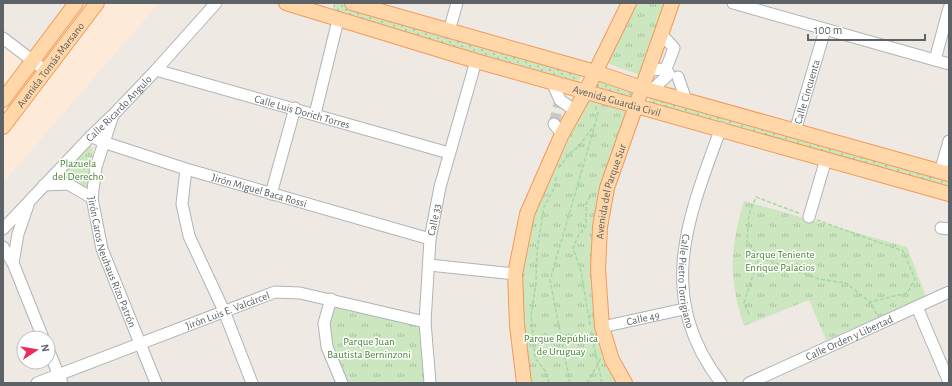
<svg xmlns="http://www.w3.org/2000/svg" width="952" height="386" font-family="'Alegreya Sans',sans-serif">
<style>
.commercial{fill:#feead9}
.grass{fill:url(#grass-dots)}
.park{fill:url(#park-tufts)}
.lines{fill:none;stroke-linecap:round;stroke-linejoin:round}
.minor-tunnel{stroke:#cac7c4;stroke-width:11;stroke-dasharray:11 5.5;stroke-linecap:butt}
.minor-casing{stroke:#afb4b7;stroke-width:13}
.major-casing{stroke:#f39959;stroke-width:16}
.path{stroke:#a5d8a3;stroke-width:1.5;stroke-dasharray:4 2;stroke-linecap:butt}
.minor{stroke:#fff;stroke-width:11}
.major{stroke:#ffd7a9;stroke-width:14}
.labels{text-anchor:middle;stroke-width:3;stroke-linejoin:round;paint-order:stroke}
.street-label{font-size:11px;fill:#5c6265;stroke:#fff}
.park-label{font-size:11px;fill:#488434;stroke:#fff}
</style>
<defs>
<pattern id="grass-dots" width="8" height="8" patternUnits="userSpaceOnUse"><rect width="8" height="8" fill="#cce6c0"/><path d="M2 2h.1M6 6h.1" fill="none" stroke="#a9bea0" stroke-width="1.8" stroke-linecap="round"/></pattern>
<pattern id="park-tufts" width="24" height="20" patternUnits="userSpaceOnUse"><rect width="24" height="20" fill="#cce6c0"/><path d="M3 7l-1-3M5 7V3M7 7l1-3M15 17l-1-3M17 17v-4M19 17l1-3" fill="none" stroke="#a9bea0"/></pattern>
</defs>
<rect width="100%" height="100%" fill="#efe9e4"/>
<path class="commercial" d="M107,3H159L3,183V41L58,66Z"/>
<g class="grass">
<path d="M334,3H340L583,74L578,82L331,11L333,8Z"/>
<path d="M597,78L634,91L631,98L595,86Z"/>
<path d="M651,98L949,178V190L651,105L649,100Z"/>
</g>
<g class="park">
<path d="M635,3H669L642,76L604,62Z"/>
<path d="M587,99L630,110L602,194L592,232L591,273L595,325L619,383H529L525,369L521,275L531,223Z"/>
<path d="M90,145L93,149L89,187L85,188L72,180L58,178Z"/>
<path d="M744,201L907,247L926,297L826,340L809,300L744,326C728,278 730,249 744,201Z"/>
<path d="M333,302L423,323L427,383H344L330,347L326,323Z"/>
</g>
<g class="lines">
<path class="minor-tunnel" d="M554,124L560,100"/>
<defs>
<g id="minor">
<path d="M733,3L949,64"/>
<path d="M449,31L457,3"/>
<path d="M3,38L46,71"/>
<path d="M935,60L949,8"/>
<path id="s1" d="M156,70L449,153"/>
<path d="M649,70L666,69L674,48L661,34"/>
<path d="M678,77L686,100"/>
<path d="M552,82L560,100L574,110"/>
<path d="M651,91L669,74L666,69"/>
<path d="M315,114L338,20"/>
<path id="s2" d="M112,118L96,167L92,198L102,249L156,383"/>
<path d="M554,124L562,134"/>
<path id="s3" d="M721,128C687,220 655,296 721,383"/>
<path id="s4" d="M795,131L825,30"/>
<path id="s5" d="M91,136L103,142L186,169L430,239"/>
<path d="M186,169L182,204L189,236L224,311L252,383"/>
<path d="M940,172L949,141"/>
<path d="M44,185L68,184L92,198"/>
<path d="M271,194L295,108"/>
<path d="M809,217L826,159"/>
<path d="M941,228L949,229"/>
<path id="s6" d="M3,229L91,136L113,115L156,70L216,3"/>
<path d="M3,247L13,263L43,338"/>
<path d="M13,263L18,234L28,205"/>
<path d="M429,265L515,274"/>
<path d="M331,299L324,323L327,347L342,383"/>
<path d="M917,307L949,382"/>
<path id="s7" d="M602,327L684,309"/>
<path d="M48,349L62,383"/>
<path id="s8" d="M37,383L275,292L300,293L425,322"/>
<path id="s9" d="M430,383L425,322L430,239L440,187L476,61"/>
<path id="s10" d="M749,383L949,292"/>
</g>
<g id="major">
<path id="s11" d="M286,3L476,61L949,194"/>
<path d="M352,3L595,72L642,88L949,174"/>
<path d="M3,100L76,3"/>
<path id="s12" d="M3,127L97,3"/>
<path d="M524,383L517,325L515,274L527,214L562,134L586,91L629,3"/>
<path id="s13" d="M625,383L612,360L602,327L598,269L600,227L607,188L672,3"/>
</g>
</defs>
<use href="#minor" class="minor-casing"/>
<use href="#major" class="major-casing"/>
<g class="path">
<path d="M559,168L569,154L579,146L596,123L598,113L595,106"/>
<path d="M817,220L903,251L915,279L907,293L870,302L877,315"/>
<path d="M759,257L819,279L846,283L870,302"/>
<path d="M749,314L744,303L759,257L747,242L749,214L756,197L801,214"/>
<path d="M590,325L581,271L573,248L578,236L586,226V204L590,196L596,193"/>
<path d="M591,332L602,383"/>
<path d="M549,383L546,372L535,358L531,315L536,283L537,250L544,207L555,187L556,177"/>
<path d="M570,383L550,280L595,125"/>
<path d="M587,383L601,358"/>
</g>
<use href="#minor" class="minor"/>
<use href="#major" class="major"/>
</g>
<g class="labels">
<g class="street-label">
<text dy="4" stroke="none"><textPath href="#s12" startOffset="78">Avenida Tomás Marsano</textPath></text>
<text dy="4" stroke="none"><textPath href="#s4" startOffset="41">Calle Cincuenta</textPath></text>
<text dy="4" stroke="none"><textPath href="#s11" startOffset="345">Avenida Guardia Civil</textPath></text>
<text dy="4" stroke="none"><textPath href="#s6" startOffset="167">Calle Ricardo Angulo</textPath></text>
<text dy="4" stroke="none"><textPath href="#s1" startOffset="152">Calle Luis Dorich Torres</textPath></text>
<text dy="4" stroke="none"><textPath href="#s5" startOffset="177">Jirón Miguel Baca Rossi</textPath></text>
<text dy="4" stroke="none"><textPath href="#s13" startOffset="198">Avenida del Parque Sur</textPath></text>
<text dy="4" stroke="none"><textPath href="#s9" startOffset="164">Calle 33</textPath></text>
<text dy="4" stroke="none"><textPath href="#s2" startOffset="150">Jirón Caros Neuhaus Rizo Patrón</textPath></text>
<text dy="4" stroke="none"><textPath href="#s3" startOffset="159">Calle Pietro Torrigiano</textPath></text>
<text dy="4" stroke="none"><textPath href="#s8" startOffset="204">Jirón Luis E. Valcárcel</textPath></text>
<text dy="4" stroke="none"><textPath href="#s7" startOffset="42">Calle 49</textPath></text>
<text dy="4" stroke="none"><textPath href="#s10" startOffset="110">Calle Orden y Libertad</textPath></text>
</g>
<g class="park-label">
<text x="78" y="167">Plazuela<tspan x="78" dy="13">del Derecho</tspan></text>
<text x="780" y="258">Parque Teniente<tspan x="780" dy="13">Enrique Palacios</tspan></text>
<text x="561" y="342">Parque República<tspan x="561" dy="13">de Uruguay</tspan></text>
<text x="369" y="345">Parque Juan<tspan x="369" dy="13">Bautista Berninzoni</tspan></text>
</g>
</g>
<rect width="952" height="386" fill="none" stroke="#5c6265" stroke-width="8"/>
<g transform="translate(36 350) rotate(78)"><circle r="19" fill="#ffffff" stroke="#bec0c1"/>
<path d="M0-3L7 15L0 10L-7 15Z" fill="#eb2e59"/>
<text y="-6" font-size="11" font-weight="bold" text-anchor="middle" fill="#5c6265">N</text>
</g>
<path d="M808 34v6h117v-6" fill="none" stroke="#5c6265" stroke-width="2"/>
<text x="814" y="34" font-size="12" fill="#5c6265" stroke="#ffffff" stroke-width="3" paint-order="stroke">100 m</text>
</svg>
